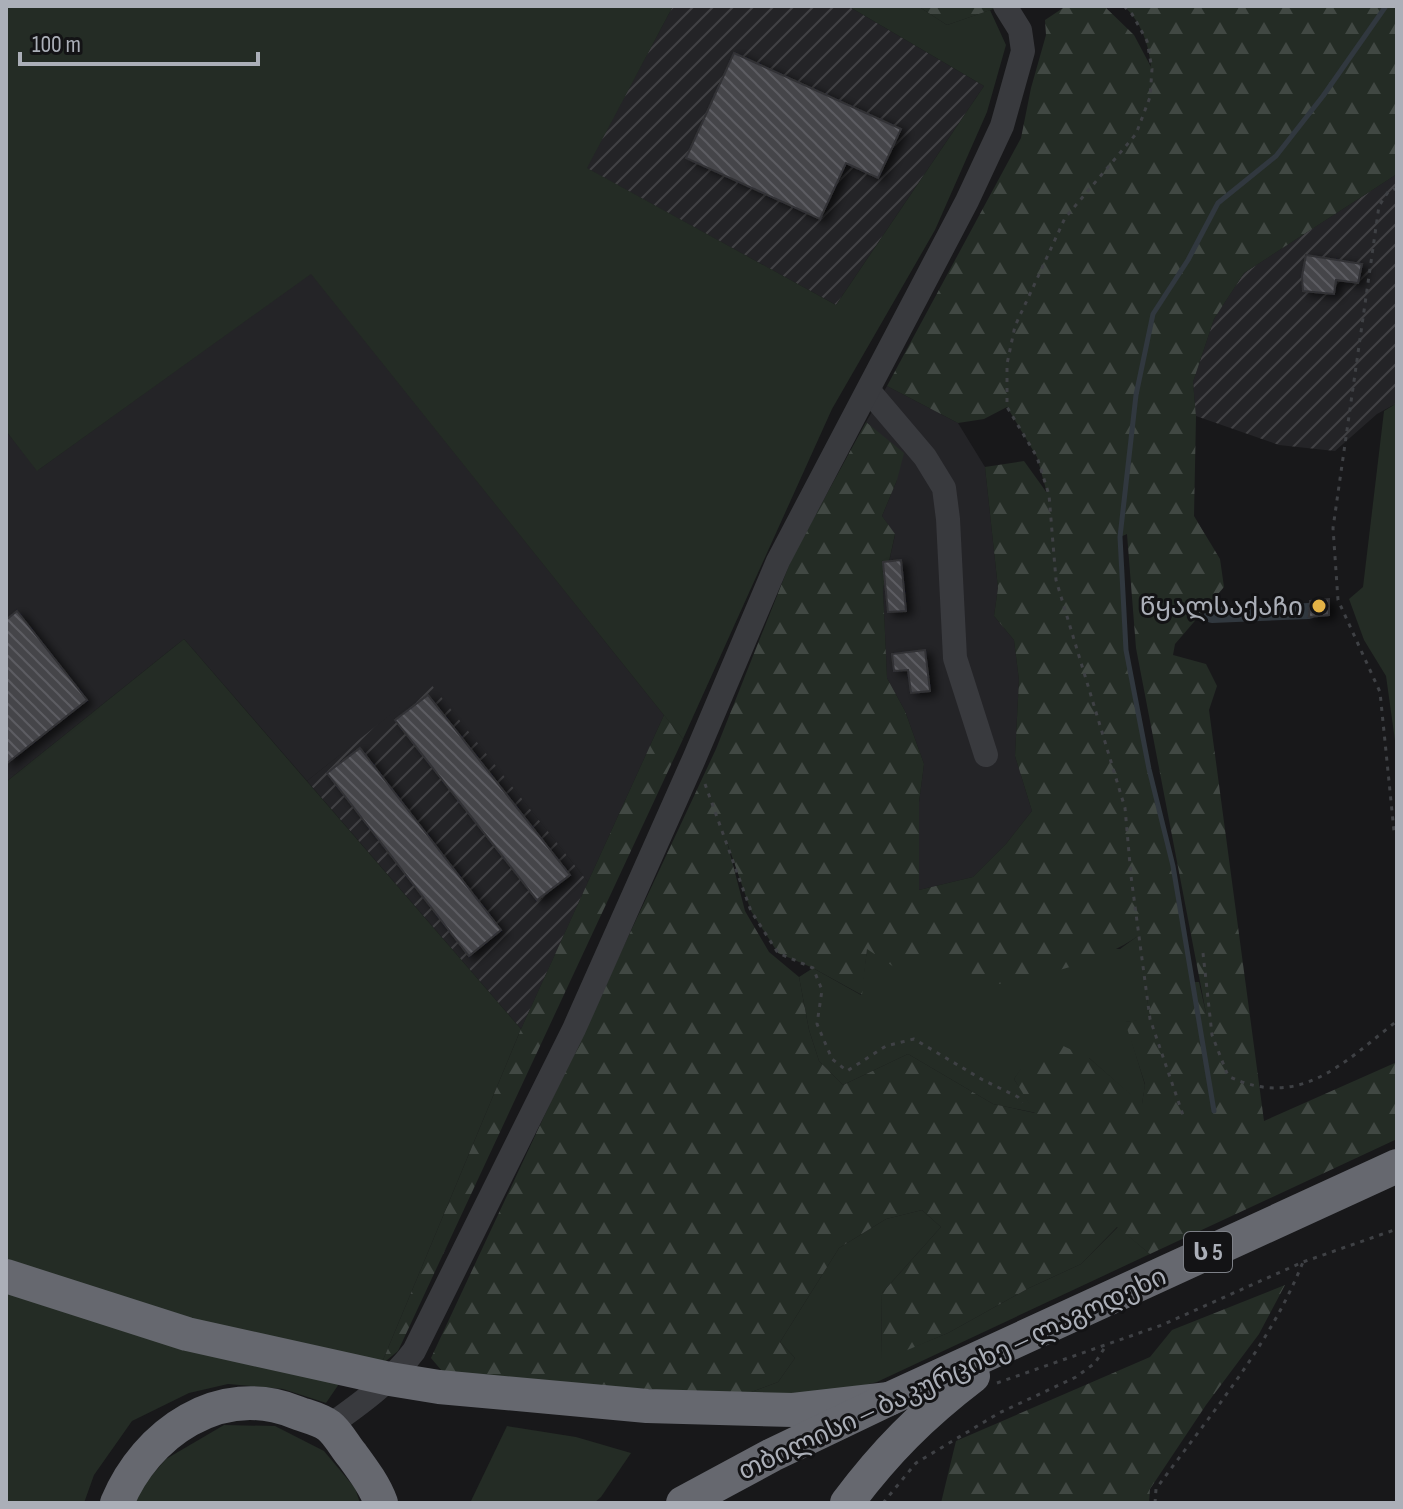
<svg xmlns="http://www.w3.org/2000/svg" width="1403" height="1509" font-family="'Sofia Sans Condensed','Noto Sans Georgian',sans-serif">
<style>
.built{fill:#242427}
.industrial{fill:url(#industrial-furrows)}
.green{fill:#242c25}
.forest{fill:url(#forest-firs);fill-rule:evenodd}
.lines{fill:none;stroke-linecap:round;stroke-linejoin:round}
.stream{stroke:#31383f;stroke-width:5}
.canal{stroke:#31383f;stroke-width:16}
.building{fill:url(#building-back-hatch);stroke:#323236;stroke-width:2;filter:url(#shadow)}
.path{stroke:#3f4145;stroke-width:3;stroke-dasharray:4 6;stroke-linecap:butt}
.minor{stroke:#393a3e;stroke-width:24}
.highway{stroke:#66686f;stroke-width:34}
.poi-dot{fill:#e3b246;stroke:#131315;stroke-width:3}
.labels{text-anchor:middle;stroke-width:6;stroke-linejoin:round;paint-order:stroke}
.shield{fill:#131315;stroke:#7d8087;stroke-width:2}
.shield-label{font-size:24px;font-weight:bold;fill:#abafb8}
.poi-label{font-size:26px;fill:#abafb8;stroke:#131315;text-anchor:end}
.street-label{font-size:26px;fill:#abafb8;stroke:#131315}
</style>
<defs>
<pattern id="industrial-furrows" width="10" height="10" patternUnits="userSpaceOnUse" patternTransform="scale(2)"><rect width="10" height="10" fill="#242427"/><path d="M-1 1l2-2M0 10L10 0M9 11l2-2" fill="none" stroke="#414144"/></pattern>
<pattern id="forest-firs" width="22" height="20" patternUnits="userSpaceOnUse" patternTransform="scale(2)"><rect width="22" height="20" fill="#242c25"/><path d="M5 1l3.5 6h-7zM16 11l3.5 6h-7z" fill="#414843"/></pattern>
<pattern id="building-back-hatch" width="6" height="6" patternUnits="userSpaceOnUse" patternTransform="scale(2)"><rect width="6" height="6" fill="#45454a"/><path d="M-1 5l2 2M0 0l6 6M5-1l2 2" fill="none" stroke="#5d5d62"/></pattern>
<filter id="shadow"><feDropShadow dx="6" dy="3.5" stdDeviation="4" flood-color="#0009"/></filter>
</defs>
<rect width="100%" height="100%" fill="#18181a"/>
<g class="built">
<path d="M311,273L664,715L588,882L430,684L307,781L184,639L6,782V431L38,470Z"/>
<path d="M887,386L958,423L985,467L998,588L994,616L1014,640L1019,680L1015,756L1032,811L1006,844L973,877L919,890V802L924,764L905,711L887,678L883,589L895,535L882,516L897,480L866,422Z"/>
</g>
<g class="industrial">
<path d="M673,6H848L984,86L836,305L586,168Z"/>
<path d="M1397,174V403L1377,414L1335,451L1279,445L1196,416L1193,382L1214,319L1244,273Z"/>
<path d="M430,683L588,882L521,1029L307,781Z"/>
</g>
<g class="green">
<path d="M6,6H673L587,168L836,305L984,86L848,6H918L947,25L990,10L1006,45L987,112L935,230L832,409L683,739L311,274L37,471L6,431Z"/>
<path d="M1397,403V755L1386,676L1364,640L1349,599L1363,587L1384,411Z"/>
<path d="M184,639L521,1029L381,1365L188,1318L6,1259V782Z"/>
<path d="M1139,935L1150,1019L1126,1022L1145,1085L1142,1105L1089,1058L1027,1061L1014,1079L1036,1113L993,1104L908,1054L843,1085L819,1061L809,1030L799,977L813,968L861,995L867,949L926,942L1120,949Z"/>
<path d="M922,1210L941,1227L882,1293L881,1360L948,1333L1029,1288L1081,1264L1118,1227L1150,1254L877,1382L828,1395H743L778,1382L795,1358L780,1342L839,1248L886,1219Z"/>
<path d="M6,1288L341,1381L326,1403L283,1389L228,1384L189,1393L132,1421L94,1475L84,1503H6Z"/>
<path d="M224,1425L275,1426L324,1451L355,1488L360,1503H128L166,1459Z"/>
<path d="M507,1426L576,1437L631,1453L601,1497L594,1503H470Z"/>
</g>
<g class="forest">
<path d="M918,6H1002L947,25Z"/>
<path d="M1066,6H1104L1134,35L1151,67C1149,44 1141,22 1124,6H1397V174L1244,273L1214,319L1193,382L1196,416L1194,516L1220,559L1224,587L1175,644L1173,655L1206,664L1217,686L1209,710L1264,1121L1397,1062V1139L1150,1254L1117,1227L1081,1264L1029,1288L948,1333L881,1361L882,1293L941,1227L922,1210L886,1219L839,1248L780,1342L795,1358L778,1382L743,1395L447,1377L431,1358L716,749L792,558L866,422L904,453L897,480L882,516L895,534L883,589L887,678L905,711L924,764L919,802V890L973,877L1006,844L1032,811L1015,756L1019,680L1014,640L994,616L998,588L985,467L1024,461L1047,493L1037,457L1007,407L984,419L958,423L887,386L1021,138L1031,88L1046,35L1045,20ZM1127,534L1136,648L1207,1018L1199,982H1194L1173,866L1149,769L1126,650L1120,537ZM727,842L751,911L778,953L813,968L862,995L867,949L909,977L927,942L989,986C1041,975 1094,966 1138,936L1150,1018L1125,1022L1145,1084L1142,1104L1089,1058L1042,1036L1014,1079L1035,1113L993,1104L908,1054L843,1085L819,1061L809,1030L799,977L769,952L745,911Z"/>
<path d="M664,715L683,739L398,1351L381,1365L521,1029Z"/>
<path d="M1285,1285L1259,1334L1206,1405L1150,1489L1149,1503H941L956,1441L1150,1357L1172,1330Z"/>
</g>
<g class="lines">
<path class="stream" d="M1214,1111L1173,866L1149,769L1126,650L1120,537L1136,395L1153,314L1188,260L1218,203L1276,156L1323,96L1386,6"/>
<path class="canal" d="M1212,615L1309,611"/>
</g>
<g class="building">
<path d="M734,53L901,129L878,178L846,163L820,219L686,158Z"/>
<path d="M1306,255L1362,264L1358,283L1336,280L1334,294L1303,291L1302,276Z"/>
<path d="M901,560L906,611L888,612L883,562Z"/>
<path d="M1329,599V615L1309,617L1310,601Z"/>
<path d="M17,611L87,700L6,764V620Z"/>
<path d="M925,650L930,691L911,693L908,670L894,671L892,654Z"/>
<path d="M428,695L570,875L537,900L395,720Z"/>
<path d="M360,748L501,930L469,956L327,773Z"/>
</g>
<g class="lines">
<g class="path">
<path d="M1124,6L1132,14L1147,41L1152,69L1150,97L1136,134L1065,218L1036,281L1015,326L1007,364V407L1037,457L1049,495L1056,580L1125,808L1131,876L1150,1019L1184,1118"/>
<path d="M1397,188L1388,192L1379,206L1333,528L1338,600L1380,692L1394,831L1397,834"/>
<path d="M705,784L751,911L778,953L813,968L822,990L817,1024L832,1059L847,1071L886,1046L914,1039L983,1080L1018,1097L1022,1103"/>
<path d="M1203,953L1212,1035L1228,1076C1300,1111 1344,1062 1397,1021"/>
<path d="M997,1383L1162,1325L1303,1262L1397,1229"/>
<path d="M883,1503L916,1463L999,1413L1076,1377L1095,1363L1107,1344"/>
<path d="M1155,1503L1156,1489C1209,1416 1269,1347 1303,1262"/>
</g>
<g class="minor">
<path d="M869,391L925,457L944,488L948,519L955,658L986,755"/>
<path d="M329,1426C360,1404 391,1382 414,1351L574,1029L694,759L778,561L967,201L1002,126L1023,51L1020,30L1005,6"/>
</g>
<g class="highway">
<path d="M6,1276L187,1334L390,1379L439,1387L647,1406L793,1410L889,1399"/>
<path d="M117,1503C146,1433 220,1382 295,1412C305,1416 320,1419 329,1426C338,1433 345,1447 352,1455C363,1470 375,1486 381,1503"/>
<path d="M683,1503L772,1455L889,1399L1397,1166"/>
<path d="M847,1503C885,1452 922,1415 973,1376"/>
</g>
</g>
<circle class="poi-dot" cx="1319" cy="606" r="8"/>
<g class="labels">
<rect class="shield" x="1184" y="1232" width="48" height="40" rx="6"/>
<g class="shield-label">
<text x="1208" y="1260">ს 5</text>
</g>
<g class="poi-label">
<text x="1303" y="615">წყალსაქაჩი</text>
</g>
<g class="street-label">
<text transform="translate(952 1373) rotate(-25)" y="9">თბილისი — ბაკურციხე — ლაგოდეხი</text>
</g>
</g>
<rect width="1403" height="1509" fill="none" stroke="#abafb8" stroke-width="16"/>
<path d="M20 52v12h238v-12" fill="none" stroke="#abafb8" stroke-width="4"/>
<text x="32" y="52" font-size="24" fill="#abafb8" stroke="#131315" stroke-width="6" paint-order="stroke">100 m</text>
</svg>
